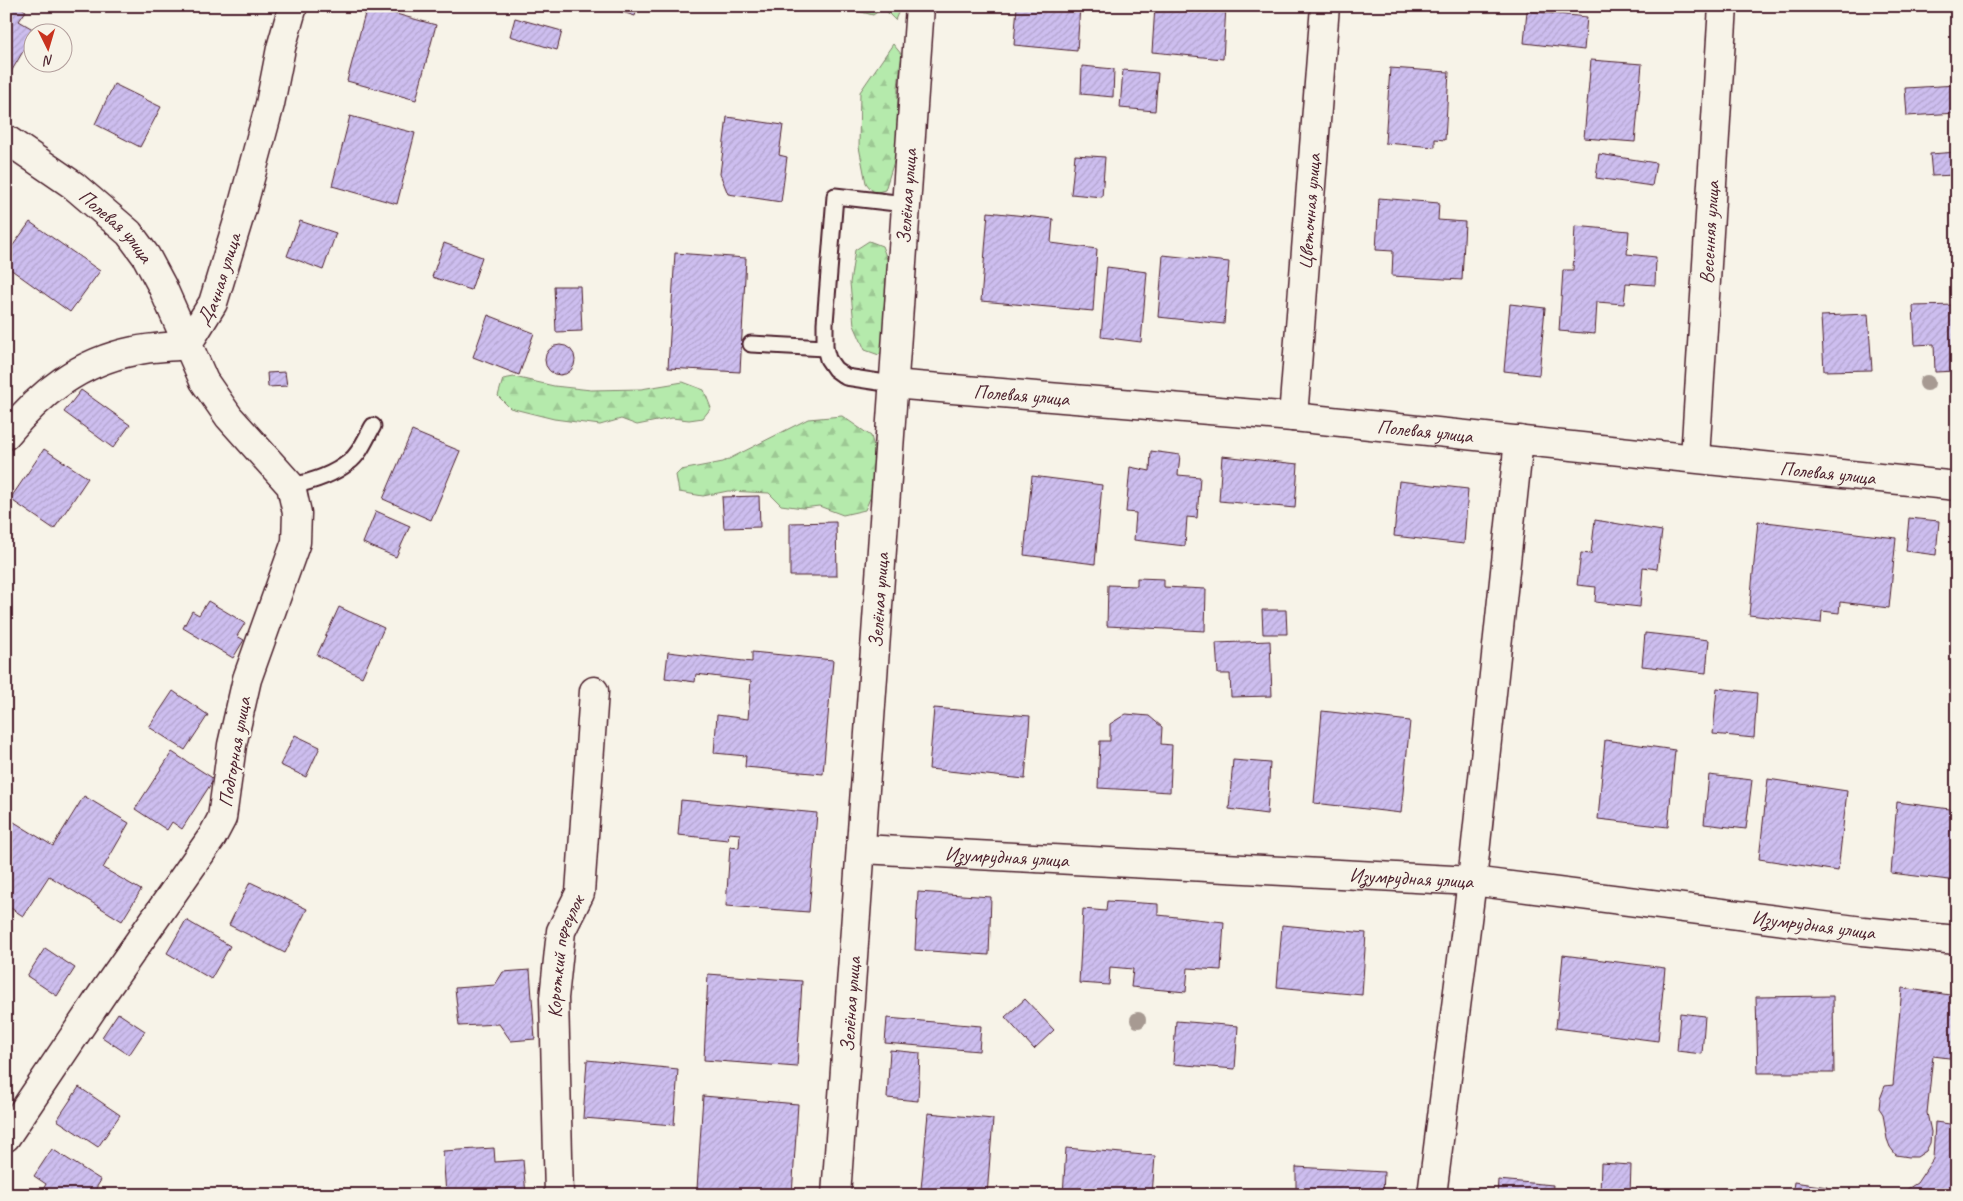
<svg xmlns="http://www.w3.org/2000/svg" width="1963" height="1201" font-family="Caveat,sans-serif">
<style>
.forest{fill:url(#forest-firs);stroke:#80846c}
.building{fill:url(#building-hatch);stroke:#4a1f2b}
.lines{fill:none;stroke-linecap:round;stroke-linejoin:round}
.lane-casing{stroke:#4a1f2b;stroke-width:19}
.street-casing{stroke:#4a1f2b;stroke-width:31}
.lane{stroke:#f7f3e8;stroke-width:15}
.street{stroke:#f7f3e8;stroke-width:28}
.tree{fill:#a79a92}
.labels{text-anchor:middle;stroke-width:4.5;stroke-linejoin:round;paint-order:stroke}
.street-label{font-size:20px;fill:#4a1f2b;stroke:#f7f3e8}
</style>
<defs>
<pattern id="forest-firs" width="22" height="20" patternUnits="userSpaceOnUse" patternTransform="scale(1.25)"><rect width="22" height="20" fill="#b5eaac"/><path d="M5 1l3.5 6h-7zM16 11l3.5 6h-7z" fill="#9dc894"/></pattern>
<pattern id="building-hatch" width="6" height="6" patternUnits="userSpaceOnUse" patternTransform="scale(1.25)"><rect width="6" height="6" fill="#cdbeef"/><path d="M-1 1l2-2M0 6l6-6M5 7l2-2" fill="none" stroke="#b2a3cd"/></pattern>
</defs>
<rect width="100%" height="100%" fill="#f7f3e8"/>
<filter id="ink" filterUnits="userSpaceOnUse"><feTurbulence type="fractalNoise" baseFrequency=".02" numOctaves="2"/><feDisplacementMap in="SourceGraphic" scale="10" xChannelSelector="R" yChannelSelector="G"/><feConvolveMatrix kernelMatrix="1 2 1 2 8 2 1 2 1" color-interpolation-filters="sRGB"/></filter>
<g filter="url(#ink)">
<g class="forest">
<path d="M853,6H901L895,20L883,8L873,15L854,10Z"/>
<path d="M893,44L902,55L898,87L897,152L885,190L874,193L866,183L859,147L860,92Z"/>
<path d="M869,241L882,246L889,264V341L879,355L865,350L854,325L850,283L855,250Z"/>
<path d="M514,377L554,386L591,390L641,389L683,382L704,390L711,408L703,418L689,420L672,418L637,425L621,419L600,425L554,419L510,408L498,396L503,379Z"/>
<path d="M842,416L871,436L878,461L874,489L865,510L843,515L819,506L803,508L781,505L769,493L728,491L703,496L679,492L676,475L681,470L723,462L808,419Z"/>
</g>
<g class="building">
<path d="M6,6H18L26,11L19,21L36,31L32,32V36L8,77L6,75Z"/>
<path d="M367,6L436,25L416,100L347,81Z"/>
<path d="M603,6H638L635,16Z"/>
<path d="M1017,6H1080L1077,51L1014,45Z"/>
<path d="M1155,6H1226L1223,59L1152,52Z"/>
<path d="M1529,6H1583L1582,11Z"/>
<path d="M1527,11L1587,17L1584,50L1524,43Z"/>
<path d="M515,18L562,31L557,50L510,36Z"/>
<path d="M1591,60L1642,64L1635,142L1584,138Z"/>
<path d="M1082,66L1114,69L1113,97L1081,94Z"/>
<path d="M1390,68L1449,72L1445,140L1435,139V147L1385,143Z"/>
<path d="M1123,70L1158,73L1155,111L1120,108Z"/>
<path d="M114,84L161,107L140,147L95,124Z"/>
<path d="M1957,85V113L1907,116L1905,88Z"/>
<path d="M350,116L415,133L397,204L332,186Z"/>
<path d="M727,117L783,125L779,155L787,157L781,202L728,194L720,174Z"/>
<path d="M1957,152V175L1932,176L1930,154Z"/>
<path d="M1599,154L1656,163L1652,186L1596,178Z"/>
<path d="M1075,155L1105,157L1102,197L1071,194Z"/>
<path d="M1379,198L1439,203L1438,220L1465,222L1462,280L1392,276L1393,251L1376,250Z"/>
<path d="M988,212L1053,219L1051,243L1097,249L1093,311L981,301Z"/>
<path d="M300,221L336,233L323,270L287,256Z"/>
<path d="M30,222L100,271L70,312L6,266V255Z"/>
<path d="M1575,226L1629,231L1627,254L1656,257L1655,285L1626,283L1624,304L1597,302L1595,334L1559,331L1563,270H1573Z"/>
<path d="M444,243L482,257L471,290L432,277Z"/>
<path d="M675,253L746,258L740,372L668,368Z"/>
<path d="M1163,255L1229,262L1224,324L1158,317Z"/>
<path d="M1107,267L1147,272L1141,342L1101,337Z"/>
<path d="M554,286H580L582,331L556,332Z"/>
<path d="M1510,304L1545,308L1539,375L1504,371Z"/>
<path d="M1957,305V371L1935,372L1934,344L1915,345L1913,306Z"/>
<path d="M1868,314L1872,370L1824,371L1821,316Z"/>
<path d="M488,315L534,333L519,375L473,357Z"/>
<circle cx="560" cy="360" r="15"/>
<path d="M285,372L287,386L268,387L267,373Z"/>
<path d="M81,390L130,425L113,448L64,412Z"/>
<path d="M412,431L460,451L431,520L383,499Z"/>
<path d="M44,449L88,478L54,529L10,499Z"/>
<path d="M1151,451L1180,455L1178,475L1200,477L1197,518L1187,517L1185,546L1134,540L1136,513L1126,512L1130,467L1150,471Z"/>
<path d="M1222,456L1298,464L1295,508L1219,501Z"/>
<path d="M1032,476L1102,485L1095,564L1024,555Z"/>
<path d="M1399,481L1468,489L1464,544L1394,536Z"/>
<path d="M759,496L760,527L724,528L722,497Z"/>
<path d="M376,511L410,526L396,557L363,543Z"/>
<path d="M1909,518L1939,521L1936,555L1906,551Z"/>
<path d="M1595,520L1662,531L1657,569L1643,567L1640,607L1595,602L1596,587L1577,585L1581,553L1591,554Z"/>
<path d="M1758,521L1896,538L1889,608L1840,602L1839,613L1822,611L1821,623L1749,615Z"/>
<path d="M836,522L837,576H790V523Z"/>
<path d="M1137,578L1164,579V587L1206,589L1205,631L1107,626L1108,585L1137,586Z"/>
<path d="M208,601L245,623L237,636L244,640L233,658L183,628L192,611L199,615Z"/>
<path d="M339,607L384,628L362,677L317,655Z"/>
<path d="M1262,610H1286L1287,634H1263Z"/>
<path d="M1645,633L1709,640L1706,673L1642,666Z"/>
<path d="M1270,641L1272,696L1231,697L1230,674H1218L1216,643Z"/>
<path d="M668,652L752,662V652L833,660L823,774L745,767L746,756L714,753L717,715L748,719L751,681L696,674L695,682L665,678Z"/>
<path d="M1717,688L1757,693L1754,738L1713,734Z"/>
<path d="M173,691L208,715L185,750L149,727Z"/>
<path d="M934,708L1030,716L1025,779L929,769Z"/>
<path d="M1322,711L1410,721L1401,813L1314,803Z"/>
<path d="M1126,714L1149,716L1162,727L1161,744L1172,745L1170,792L1098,788L1100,741H1110V724Z"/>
<path d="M295,735L320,747L306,777L280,765Z"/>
<path d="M1605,740L1675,750L1668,827L1598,819Z"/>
<path d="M172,752L214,779L182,829L172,822L167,830L135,809Z"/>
<path d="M1233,760L1270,763L1267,814L1229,809Z"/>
<path d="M1709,775L1752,780L1746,829L1704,824Z"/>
<path d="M1768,779L1847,791L1838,871L1759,859Z"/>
<path d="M84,796L129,823L103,868L141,890L122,921L49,876L23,916L9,907L6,911V817L53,846Z"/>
<path d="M681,800L817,813L809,912L726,906L730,847L739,848L740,834L729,833L728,840L678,835Z"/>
<path d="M1897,802L1957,810V881L1891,873Z"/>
<path d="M250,882L307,909L285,953L229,925Z"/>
<path d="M918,892L991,897L989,955L915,950Z"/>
<path d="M1107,901L1158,904V915L1224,922L1221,970L1188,968L1186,992L1131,987L1133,969L1110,967L1109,985L1079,983L1083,909L1106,911Z"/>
<path d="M186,920L230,946L211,979L167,953Z"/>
<path d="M1282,925L1366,933L1362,995L1277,987Z"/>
<path d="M45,948L75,968L57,996L27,976Z"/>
<path d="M1563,955L1665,968L1658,1041L1556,1028Z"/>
<path d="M530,970L535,1039L511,1041L499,1024L459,1026L455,988L495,985L503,972Z"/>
<path d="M708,974L802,981L797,1067L704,1060Z"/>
<path d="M1902,988L1957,996V1059L1933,1056L1927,1113L1931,1132L1930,1143L1926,1151L1917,1157H1909L1896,1155L1890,1147L1887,1139L1883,1114L1879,1108L1880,1099L1885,1086L1893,1085Z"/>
<path d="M1833,996L1834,1073H1758L1756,997Z"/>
<path d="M1025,999L1054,1030L1034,1049L1005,1017Z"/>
<path d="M118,1013L145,1031L129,1055L102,1037Z"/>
<path d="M1680,1013L1705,1016L1702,1054L1677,1051Z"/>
<path d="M887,1018L981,1026L979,1051L885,1043Z"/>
<path d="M1176,1021L1238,1026L1235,1069L1173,1064Z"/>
<path d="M890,1050L920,1053L918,1101L887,1098Z"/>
<path d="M587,1060L678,1069L674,1125L583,1118Z"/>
<path d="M79,1087L120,1115L98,1147L57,1120Z"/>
<path d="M703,1096L798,1104L792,1195L697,1189Z"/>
<path d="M928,1113L993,1119L987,1195L921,1189Z"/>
<path d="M1935,1122L1957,1125V1195H1898L1917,1183L1933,1159Z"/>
<path d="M494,1148L495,1162L523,1160L526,1195H446L443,1151Z"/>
<path d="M1066,1148L1155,1156L1152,1195H1063Z"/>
<path d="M52,1149L101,1180L92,1195H40L46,1184L34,1176Z"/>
<path d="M1601,1163L1631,1165L1630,1195H1600Z"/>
<path d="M1296,1167L1384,1172L1383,1195H1296Z"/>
<path d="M1498,1180L1553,1185L1552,1195H1497Z"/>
<path d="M1794,1182L1827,1187L1826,1195H1792Z"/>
</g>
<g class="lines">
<defs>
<g id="lane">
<path d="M751,344L825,348"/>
<path d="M892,384L846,377L835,369L828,359L825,348V323L835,196L905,204"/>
<path d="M291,486C311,482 333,475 349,462C360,454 366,438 373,426"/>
</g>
<g id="street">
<path id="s1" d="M6,139L73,185L129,233L146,256L162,286L204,381L229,417L291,486L297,513L296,542L247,679L232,745L222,818L212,837L103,993L6,1137"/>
<path id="s2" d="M187,345L213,303L242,208L270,104L281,48L293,6"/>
<path id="s3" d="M892,384L1293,417L1957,486"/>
<path id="s4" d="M1293,417L1325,6"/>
<path d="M6,435C41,392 80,362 134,351C151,347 170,347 187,345"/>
<path id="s5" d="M1695,458L1723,6"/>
<path id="s6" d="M862,849L1472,881L1863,931L1957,940"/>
<path id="s7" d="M559,1195L554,998L561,931L580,893L594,691"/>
<path id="s8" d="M836,1195C866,799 891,402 920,6"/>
<path d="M1432,1195L1472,881L1519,440"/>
</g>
</defs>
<use href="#lane" class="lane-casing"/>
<use href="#street" class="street-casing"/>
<use href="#lane" class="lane"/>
<use href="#street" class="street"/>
</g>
<g class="tree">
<circle cx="1927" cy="383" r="8"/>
<circle cx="1138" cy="1020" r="8"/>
</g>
</g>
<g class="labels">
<g class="street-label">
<text dy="7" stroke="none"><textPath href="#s8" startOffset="1001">Зелёная улица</textPath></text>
<text dy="7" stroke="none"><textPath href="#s4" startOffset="206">Цветочная улица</textPath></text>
<text dy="7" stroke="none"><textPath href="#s1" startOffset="141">Полевая улица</textPath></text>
<text dy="7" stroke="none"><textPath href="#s5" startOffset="226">Весенняя улица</textPath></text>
<text dy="7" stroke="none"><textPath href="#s2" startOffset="74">Дачная улица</textPath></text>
<text dy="7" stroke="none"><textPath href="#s3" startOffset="130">Полевая улица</textPath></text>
<text dy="7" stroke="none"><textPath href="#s3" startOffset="535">Полевая улица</textPath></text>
<text dy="7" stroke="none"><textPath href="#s3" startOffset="940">Полевая улица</textPath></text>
<text dy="7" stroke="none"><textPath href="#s8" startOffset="596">Зелёная улица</textPath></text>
<text transform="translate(234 752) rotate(-80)" y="7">Подгорная улица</text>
<text dy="7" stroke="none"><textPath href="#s6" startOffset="145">Изумрудная улица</textPath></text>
<text dy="7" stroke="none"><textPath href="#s6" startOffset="550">Изумрудная улица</textPath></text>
<text dy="7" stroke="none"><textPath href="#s6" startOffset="955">Изумрудная улица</textPath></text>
<text dy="7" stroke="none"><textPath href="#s7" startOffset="240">Короткий переулок</textPath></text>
<text dy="7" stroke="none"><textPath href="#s8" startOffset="191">Зелёная улица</textPath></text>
</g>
</g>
<rect width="1963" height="1201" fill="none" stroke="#f7f3e8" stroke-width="25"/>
<rect x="12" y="12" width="1938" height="1176" fill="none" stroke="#4a1f2b" stroke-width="2" filter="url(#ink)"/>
<g transform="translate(48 48) rotate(175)"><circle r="24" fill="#f7f3e8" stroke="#b29e9c"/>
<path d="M0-4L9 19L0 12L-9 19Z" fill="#c8321e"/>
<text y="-8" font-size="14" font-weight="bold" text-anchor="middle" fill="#4a1f2b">N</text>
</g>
</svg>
